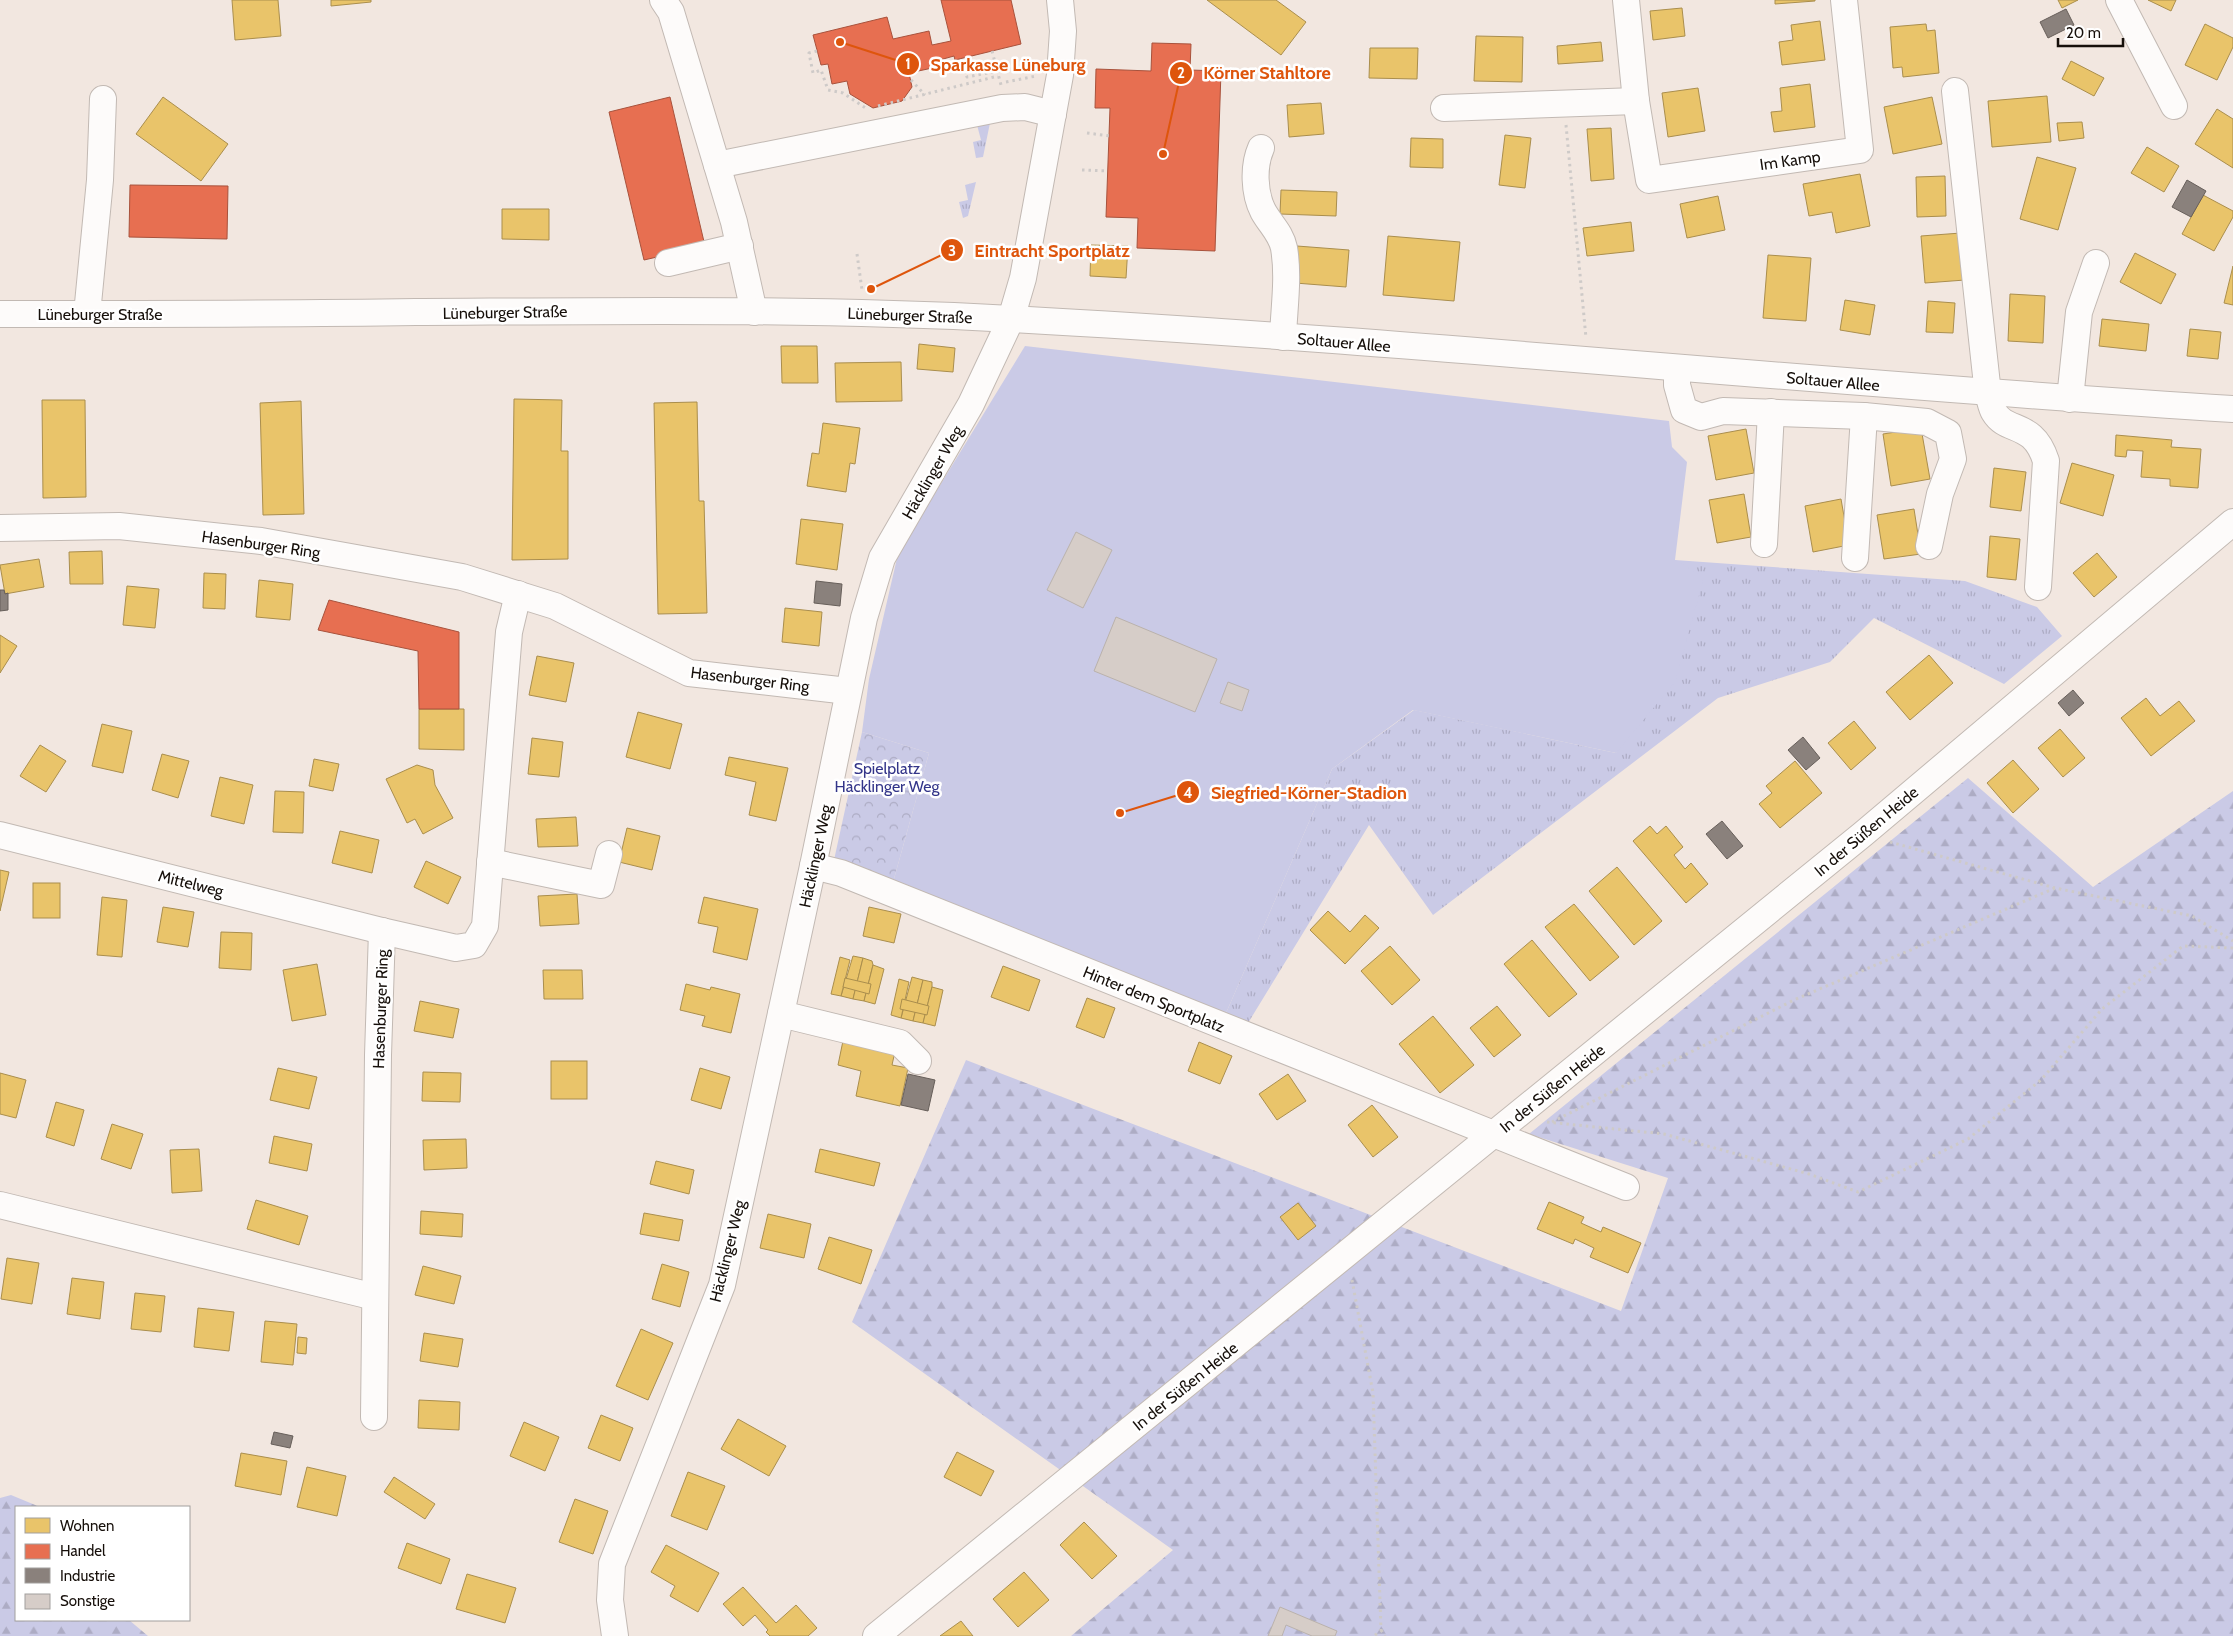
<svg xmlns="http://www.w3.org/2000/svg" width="2233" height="1636" font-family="Cabin,sans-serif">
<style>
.grass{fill:url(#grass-tufts)}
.forest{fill:url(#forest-firs)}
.park{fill:url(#park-crowns)}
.garden{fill:#cacae6}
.homes{fill:#e9c46a;stroke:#aa8e4d}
.shops{fill:#e76f51;stroke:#a8523c}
.industry{fill:#8a817c;stroke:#675f5a}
.building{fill:#d6cdc8;stroke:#bab2ac}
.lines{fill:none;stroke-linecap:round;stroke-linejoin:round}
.minor-casing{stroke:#c2b9b3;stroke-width:28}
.path{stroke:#cecac8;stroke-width:3;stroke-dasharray:2.5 4;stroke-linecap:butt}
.minor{stroke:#fdfbfa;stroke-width:26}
.labels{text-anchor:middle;stroke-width:5;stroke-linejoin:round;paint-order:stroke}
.street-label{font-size:16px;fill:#160f0a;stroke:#fff}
.park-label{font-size:16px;fill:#333589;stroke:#fff}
.leader{fill:none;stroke:#de550c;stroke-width:2}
.callout-dot{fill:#de550c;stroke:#fff;stroke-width:2}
.mark-label{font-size:15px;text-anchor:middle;font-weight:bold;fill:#fff}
.callout-label{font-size:18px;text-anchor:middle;font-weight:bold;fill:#de550c;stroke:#fff;stroke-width:5;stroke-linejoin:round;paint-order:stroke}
</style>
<defs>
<pattern id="grass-tufts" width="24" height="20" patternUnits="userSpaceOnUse" patternTransform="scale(1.25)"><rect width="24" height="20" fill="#cacae6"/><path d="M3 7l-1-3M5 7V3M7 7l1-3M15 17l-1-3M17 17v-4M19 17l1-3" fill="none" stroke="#adacc4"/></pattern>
<pattern id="forest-firs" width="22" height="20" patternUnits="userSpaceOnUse" patternTransform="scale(1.25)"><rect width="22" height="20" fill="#cacae6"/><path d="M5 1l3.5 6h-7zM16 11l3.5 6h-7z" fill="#adacc4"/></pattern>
<pattern id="park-crowns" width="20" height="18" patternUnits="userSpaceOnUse" patternTransform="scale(1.25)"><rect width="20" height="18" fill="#cacae6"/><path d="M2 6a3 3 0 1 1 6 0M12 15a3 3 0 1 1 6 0" fill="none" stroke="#adacc4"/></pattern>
</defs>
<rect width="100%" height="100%" fill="#f2e7e0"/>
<g class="grass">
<path d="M990,123L983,157L976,158L973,142L981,140L977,125Z"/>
<path d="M976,182L968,216L963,218L959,202L968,200L965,185Z"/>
<path d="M1675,560L1965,581L2037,607L2062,636L2004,684L1874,618L1830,662L1718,698L1433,915L1369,825L1245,1028L1223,1020L1332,769L1414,710L1616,753Z"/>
</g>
<g class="forest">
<path d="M1968,778L2093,887L2233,791V1636H1071L1173,1550L852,1322L966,1060L1621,1311L1668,1178L1529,1134Z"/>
<path d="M11,1495L40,1507H16V1620H129L148,1636H0V1498Z"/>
</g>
<path class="park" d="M862,732L929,753L892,886L834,860Z"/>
<path class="garden" d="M1025,346L1669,421L1672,447L1687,462L1675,560L1704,577L1675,682L1616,753L1413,710L1332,769L1223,1020L892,886L929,753L862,732L869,679L898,554Z"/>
<g class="homes">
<path d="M232,0H278L281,36L235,40Z"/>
<path d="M331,0H371V2L331,6Z"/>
<path d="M1207,0H1276L1306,22L1281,55Z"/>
<path d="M1775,0H1815V1L1775,4Z"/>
<path d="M2058,0H2078L2062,8Z"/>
<path d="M2148,0H2176L2171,11Z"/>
<path d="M1682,8L1685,36L1653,40L1650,11Z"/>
<path d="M1820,21L1825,60L1782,65L1779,42L1793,40L1791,25Z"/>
<path d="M1926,24L1927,31L1935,30L1939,73L1903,77L1902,67L1893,68L1890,27Z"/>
<path d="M2205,24L2233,38V47L2217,80L2185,65Z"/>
<path d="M1476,36L1523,37L1522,82L1474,81Z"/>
<path d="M1601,42L1603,61L1558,64L1557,46Z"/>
<path d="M1370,48H1418L1417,79L1369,78Z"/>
<path d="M2071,61L2104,78L2094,96L2062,79Z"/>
<path d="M1810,84L1815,127L1774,132L1771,112L1782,111L1780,88Z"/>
<path d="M1698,88L1705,131L1668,137L1662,93Z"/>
<path d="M2047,96L2051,142L1992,147L1988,101Z"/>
<path d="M163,97L228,144L201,181L136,134Z"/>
<path d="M1932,97L1942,144L1893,154L1884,107Z"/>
<path d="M1321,103L1324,134L1289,137L1287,105Z"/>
<path d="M2217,109L2233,119V168L2195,144Z"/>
<path d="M2082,122L2084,138L2059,141L2057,123Z"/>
<path d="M1611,128L1614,179L1591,181L1587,129Z"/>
<path d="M1505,135L1531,138L1525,188L1499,185Z"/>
<path d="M1411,138L1443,139V168L1410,167Z"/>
<path d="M2147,147L2179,166L2164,192L2131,173Z"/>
<path d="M2037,157L2076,168L2058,230L2020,219Z"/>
<path d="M1860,174L1870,226L1836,233L1832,212L1809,216L1803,184Z"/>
<path d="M1945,176L1946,216L1917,217L1916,177Z"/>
<path d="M1281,190L1337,192L1336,216L1280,214Z"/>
<path d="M2203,195L2233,211V217L2214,251L2182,234Z"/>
<path d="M1718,196L1725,230L1687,238L1680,204Z"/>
<path d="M502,209H549V240L502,239Z"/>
<path d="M1631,222L1634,251L1587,256L1583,228Z"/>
<path d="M1961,233L1965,280L1925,283L1921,236Z"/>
<path d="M1388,236L1460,242L1454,301L1383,295Z"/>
<path d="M1091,245L1128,246L1126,278L1090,276Z"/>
<path d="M1297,246L1349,250L1346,287L1295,283Z"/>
<path d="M2135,253L2176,274L2161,304L2120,282Z"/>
<path d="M1768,255L1811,258L1806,321L1763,318Z"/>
<path d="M2233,266V305L2224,303Z"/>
<path d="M2010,294L2045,296L2043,343L2008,341Z"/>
<path d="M1845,300L1875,305L1870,335L1840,330Z"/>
<path d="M1928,301L1955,303L1953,333L1926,332Z"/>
<path d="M2102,319L2149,324L2146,351L2099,346Z"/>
<path d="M2190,329L2221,332L2218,359L2187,356Z"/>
<path d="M919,344L955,348L953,372L917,369Z"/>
<path d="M781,346H817L818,383H782Z"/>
<path d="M901,362L902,401L836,402L835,363Z"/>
<path d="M514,399L562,400L561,451H568V559L512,560Z"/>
<path d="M42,400H85L86,497L43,498Z"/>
<path d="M301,401L304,514L263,515L260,403Z"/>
<path d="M697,402L699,501H704L707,613L658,614L654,403Z"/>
<path d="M823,423L860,428L855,464L850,463L846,492L807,486L812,453L819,454Z"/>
<path d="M1921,428L1930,479L1891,486L1883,434Z"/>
<path d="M1746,429L1754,473L1716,480L1708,436Z"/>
<path d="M2116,435L2172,440L2171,447L2201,449L2198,488L2170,486V479L2141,477L2143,451L2127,450L2126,457L2115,456Z"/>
<path d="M2072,463L2114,475L2103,516L2060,503Z"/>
<path d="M1994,468L2026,472L2021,511L1990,507Z"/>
<path d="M1744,494L1751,537L1717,543L1709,500Z"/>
<path d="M1841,499L1849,545L1813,552L1805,506Z"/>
<path d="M1914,509L1921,554L1884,559L1877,515Z"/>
<path d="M801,519L843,524L837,570L796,564Z"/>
<path d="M1990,536L2020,539L2016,580L1987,577Z"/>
<path d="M102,551L103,584H70L69,552Z"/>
<path d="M2097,553L2117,577L2094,597L2073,573Z"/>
<path d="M39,559L44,587L5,594L0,565Z"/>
<path d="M204,573L226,574L225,609L203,608Z"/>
<path d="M259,580L293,584L290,620L256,617Z"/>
<path d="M127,586L159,589L155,628L123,625Z"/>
<path d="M785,608L822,612L819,646L782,642Z"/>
<path d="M0,635L17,646L0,673Z"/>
<path d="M1929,655L1953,683L1910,720L1886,692Z"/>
<path d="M537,656L574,663L566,702L529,695Z"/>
<path d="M2146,698L2160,716L2179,701L2195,721L2151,756L2121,718Z"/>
<path d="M419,709H464V750L419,749Z"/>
<path d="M638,712L682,724L670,769L626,757Z"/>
<path d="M1854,721L1876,748L1851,770L1828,743Z"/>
<path d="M102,724L132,731L123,773L92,766Z"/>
<path d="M2060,729L2085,758L2063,777L2038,748Z"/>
<path d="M532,738L563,742L559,777L528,774Z"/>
<path d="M40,745L66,761L46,792L20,776Z"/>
<path d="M162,754L189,761L178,798L152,790Z"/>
<path d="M729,757L788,768L776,821L749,815L756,782L725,775Z"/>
<path d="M314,759L339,764L333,791L309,786Z"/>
<path d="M2013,760L2039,789L2013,813L1987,783Z"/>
<path d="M1795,761L1822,793L1780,828L1759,804L1772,793L1766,786Z"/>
<path d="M417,765L433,770L435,785L453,818L423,834L415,819L407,823L386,779Z"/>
<path d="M220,777L253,785L244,824L211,816Z"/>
<path d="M275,791L304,792L303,833L273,832Z"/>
<path d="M576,817L578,846L538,847L536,819Z"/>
<path d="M1650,826L1657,834L1666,826L1683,847L1674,855L1685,869L1691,863L1708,884L1686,903L1633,841Z"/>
<path d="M627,828L660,836L652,870L619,862Z"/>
<path d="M340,831L379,840L372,873L332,863Z"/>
<path d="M426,861L461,877L448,904L414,887Z"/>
<path d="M1617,867L1662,921L1634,945L1589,891Z"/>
<path d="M0,870L9,872L0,911Z"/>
<rect x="33" y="883" width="27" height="35"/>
<path d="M577,894L579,924L540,926L538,896Z"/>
<path d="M102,897L127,900L122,957L97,955Z"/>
<path d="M704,897L758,909L747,960L713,952L718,927L698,923Z"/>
<path d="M1574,904L1619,957L1590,981L1545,927Z"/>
<path d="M163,907L194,912L188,947L157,942Z"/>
<path d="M869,907L901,914L894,943L863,936Z"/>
<path d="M1328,911L1350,932L1365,915L1379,928L1345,964L1310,930Z"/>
<path d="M221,932L252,933L251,970L219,968Z"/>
<path d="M1532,940L1577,994L1549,1017L1504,964Z"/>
<path d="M1390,946L1420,980L1392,1005L1361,971Z"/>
<path d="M853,956L863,958L853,999L841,996Z"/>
<path d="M840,957L850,960L841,996L831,994Z"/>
<path d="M863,958L872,961L873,965L864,1001L853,999Z"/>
<path d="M317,964L326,1015L292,1021L283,970Z"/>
<path d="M873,965L884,969L875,1004L864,1001Z"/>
<path d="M1003,966L1040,980L1029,1011L991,997Z"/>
<path d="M543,970H582L583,999H544Z"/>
<path d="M912,977L923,980L913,1021L901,1018Z"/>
<path d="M845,978L871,984L869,994L843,987Z"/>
<path d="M899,979L909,982L901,1018L891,1015Z"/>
<path d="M923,980L932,982V987L923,1023L913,1021Z"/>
<path d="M686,984L710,990L711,987L740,994L731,1033L702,1026L705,1016L680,1010Z"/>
<path d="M932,987L943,990L935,1026L923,1023Z"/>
<path d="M1087,998L1115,1008L1104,1038L1076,1027Z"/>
<path d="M902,999L929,1006L927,1015L900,1009Z"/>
<path d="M420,1001L459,1009L453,1038L414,1031Z"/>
<path d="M1497,1006L1521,1035L1494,1057L1470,1028Z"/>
<path d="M1433,1016L1474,1065L1440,1093L1399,1044Z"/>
<path d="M844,1036L896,1047L892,1065L908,1068L900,1106L856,1096L861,1071L838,1065Z"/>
<path d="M1199,1042L1232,1056L1220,1084L1188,1071Z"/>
<rect x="551" y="1061" width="36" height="38"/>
<path d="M278,1068L317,1077L309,1109L270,1100Z"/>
<path d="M700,1068L730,1077L721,1109L691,1100Z"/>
<path d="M423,1072L461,1073L460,1102L422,1101Z"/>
<path d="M0,1073L26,1080L16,1118L0,1114Z"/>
<path d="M1288,1074L1306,1101L1277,1120L1259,1094Z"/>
<path d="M56,1102L84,1110L74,1146L46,1137Z"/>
<path d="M1372,1105L1398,1137L1373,1157L1348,1125Z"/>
<path d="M112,1124L143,1134L131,1169L101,1159Z"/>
<path d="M274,1136L312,1144L307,1171L269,1163Z"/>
<path d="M466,1139L467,1168L424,1170L423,1140Z"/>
<path d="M199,1149L202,1191L172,1193L170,1150Z"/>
<path d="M820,1149L880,1163L874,1186L815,1172Z"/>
<path d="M656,1161L694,1170L689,1194L650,1184Z"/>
<path d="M256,1200L308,1216L299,1245L247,1229Z"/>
<path d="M1549,1202L1584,1217L1581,1223L1601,1232L1603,1227L1641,1243L1628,1273L1590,1257L1594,1248L1575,1239L1573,1244L1537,1229Z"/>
<path d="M1298,1203L1316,1226L1298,1240L1280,1217Z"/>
<path d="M421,1211L463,1214L462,1237L420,1234Z"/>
<path d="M644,1213L683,1220L679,1241L640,1234Z"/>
<path d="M768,1214L811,1224L804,1258L760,1248Z"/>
<path d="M829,1237L872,1250L861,1284L818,1269Z"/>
<path d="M7,1258L39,1263L32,1304L1,1299Z"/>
<path d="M662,1264L689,1272L680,1307L652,1299Z"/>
<path d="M423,1266L461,1276L454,1304L415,1295Z"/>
<path d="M72,1278L104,1282L100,1319L67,1314Z"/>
<path d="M135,1293L165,1296L161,1332L131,1329Z"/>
<path d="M198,1308L234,1312L229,1351L194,1347Z"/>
<path d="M265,1321L297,1324L293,1365L261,1362Z"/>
<path d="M641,1329L673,1343L648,1400L616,1386Z"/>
<path d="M424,1333L463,1339L458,1367L420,1361Z"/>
<path d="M298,1337L307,1338L306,1354L297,1353Z"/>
<path d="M419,1400L460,1402L459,1430L418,1428Z"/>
<path d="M601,1415L633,1428L620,1461L588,1448Z"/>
<path d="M738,1419L786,1446L769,1476L721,1449Z"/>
<path d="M524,1422L559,1437L545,1471L510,1456Z"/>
<path d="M957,1452L994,1471L981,1496L944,1477Z"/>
<path d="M241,1453L287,1461L281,1495L235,1486Z"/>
<path d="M307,1467L346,1476L337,1516L297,1507Z"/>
<path d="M688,1472L725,1486L707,1530L671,1516Z"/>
<path d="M394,1477L435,1504L425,1519L384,1492Z"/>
<path d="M575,1499L608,1511L593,1554L559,1542Z"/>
<path d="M1084,1522L1117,1556L1092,1579L1060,1545Z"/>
<path d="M407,1543L450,1559L441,1584L398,1568Z"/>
<path d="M666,1545L719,1573L698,1612L670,1596L675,1586L651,1572Z"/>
<path d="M1024,1572L1049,1600L1018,1627L993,1599Z"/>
<path d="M467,1574L516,1588L505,1623L456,1609Z"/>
<path d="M743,1587L776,1623L796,1605L817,1628L808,1636H770L766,1632L768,1630L755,1615L743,1626L723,1604Z"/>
<path d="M961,1621L973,1636H940Z"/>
</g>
<g class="shops">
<path d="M941,0H1011L1021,44L955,60L954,56L936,61L937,67L909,73L912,87L902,101L873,108L850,94L847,81L832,84L828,64L821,65L813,35L887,17L893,39L929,31L932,45L951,41Z"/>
<path d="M1152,43L1191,44L1190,70L1221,71L1215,251L1137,248L1138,218L1106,217L1110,108H1095L1096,69L1151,71Z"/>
<path d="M670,97L705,246L644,260L609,112Z"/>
<path d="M130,185L228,186L227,239L129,237Z"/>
<path d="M329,600L459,632V709H419L418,651L318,630Z"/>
</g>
<g class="industry">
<path d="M2066,9L2074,25L2048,38L2040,22Z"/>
<path d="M2187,180L2206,191L2191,217L2172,207Z"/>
<path d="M816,581L842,584L840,606L814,603Z"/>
<path d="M0,590H4L5,594L8,593V610L0,611Z"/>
<path d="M2073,690L2084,703L2069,716L2058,703Z"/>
<path d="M1803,737L1820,758L1806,770L1788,750Z"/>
<path d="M1722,821L1743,846L1727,859L1706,834Z"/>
<path d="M908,1074L935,1080L928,1111L901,1105Z"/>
<path d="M274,1432L293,1436L290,1448L271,1444Z"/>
</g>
<g class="building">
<path d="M1076,532L1112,550L1083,608L1047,590Z"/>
<path d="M1116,617L1217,659L1195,712L1094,671Z"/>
<path d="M1228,682L1249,690L1242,711L1220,703Z"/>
<path d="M1280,1607L1337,1631L1335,1636H1312L1286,1625L1282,1636H1268Z"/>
</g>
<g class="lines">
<defs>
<g id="minor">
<path d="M663,0L671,12L734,222L754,312"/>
<path d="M1626,0L1636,101L1649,180L1860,150L1844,0"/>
<path d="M2119,0L2174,106"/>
<path d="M1955,91L1988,394C1990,399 1991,407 1994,412C2007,434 2033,420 2046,461L2038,587"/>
<path d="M1444,108L1636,101"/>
<path d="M1261,148C1253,166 1254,193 1263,211C1270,224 1281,233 1284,248C1289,277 1284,308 1283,337"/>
<path d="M717,165L1002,108L1025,107L1053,114"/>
<path d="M668,263L740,246"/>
<path d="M0,314C139,314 277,314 416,312C614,311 813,308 1011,319C1419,341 1825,384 2233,409"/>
<path d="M87,314L100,180L103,99"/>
<path d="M1677,369V385L1684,410L1701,417L1723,411L1864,416L1927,422L1948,433L1953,459L1940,494L1929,546"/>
<path d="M2070,399L2079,312L2096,263"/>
<path d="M0,528L119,526L261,541L462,577L555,606L689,673L848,691"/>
<path d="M1764,544L1771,412"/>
<path d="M1855,558L1864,416"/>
<path d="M0,835L382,931L456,948L474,945L485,926L509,632L518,594"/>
<path d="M490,862L601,885L609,854"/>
<path d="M813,866L841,873L1626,1187"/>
<path d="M781,1014L900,1043L918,1061"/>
<path d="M0,1205L375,1297"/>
<path d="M374,1417L378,1055L382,931"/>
<path d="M615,1636L610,1600L612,1564L722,1285L813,866L864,618L882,558L971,404L1011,319L1023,278L1060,75L1063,31L1060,0"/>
<path d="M876,1636L1863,834L2233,522"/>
</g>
</defs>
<use href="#minor" class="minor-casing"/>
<g class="path">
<path d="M817,51L809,53L813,73L821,70L828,90L843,93L867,109"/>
<path d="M992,51L1001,85"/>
<path d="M995,62L964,69L967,77L997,71"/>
<path d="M911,80L925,95"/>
<path d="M1006,82L1036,76"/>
<path d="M878,106L998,76"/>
<path d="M1566,125L1586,338"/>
<path d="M1087,133L1110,136"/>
<path d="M1082,170L1108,171"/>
<path d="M857,254L862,290"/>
<path d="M1890,842L2055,888"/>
<path d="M1547,1122L1664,1134L1809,1174L1858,1192L1968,1139L2041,1080L2102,1009L2183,946L2233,948"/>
<path d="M1552,1122L1794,1000L2055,888L2192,916L2233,941"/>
<path d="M1352,1280L1373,1393L1381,1630L1374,1636"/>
<path d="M1381,1630L1385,1636"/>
</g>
<use href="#minor" class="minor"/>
</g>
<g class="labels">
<g class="street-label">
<text transform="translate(1790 160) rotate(-8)" y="6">Im Kamp</text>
<text transform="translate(505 312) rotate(-1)" y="6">Lüneburger Straße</text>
<text x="100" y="320">Lüneburger Straße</text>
<text transform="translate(910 315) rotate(2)" y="6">Lüneburger Straße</text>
<text transform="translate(1344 342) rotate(5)" y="6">Soltauer Allee</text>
<text transform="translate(1833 381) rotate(5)" y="6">Soltauer Allee</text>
<text transform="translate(932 472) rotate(-60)" y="6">Häcklinger Weg</text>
<text transform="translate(261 544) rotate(8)" y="6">Hasenburger Ring</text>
<text transform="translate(750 679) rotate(7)" y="6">Hasenburger Ring</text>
<text transform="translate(1866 831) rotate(-40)" y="6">In der Süßen Heide</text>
<text transform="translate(815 856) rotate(-78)" y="6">Häcklinger Weg</text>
<text transform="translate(191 883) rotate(14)" y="6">Mittelweg</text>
<text transform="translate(1154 999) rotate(22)" y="6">Hinter dem Sportplatz</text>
<text transform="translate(380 1009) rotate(-88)" y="6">Hasenburger Ring</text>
<text transform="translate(1552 1088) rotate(-39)" y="6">In der Süßen Heide</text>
<text transform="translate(727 1251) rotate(-76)" y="6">Häcklinger Weg</text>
<text transform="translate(1185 1386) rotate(-39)" y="6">In der Süßen Heide</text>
</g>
<g class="park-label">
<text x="887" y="774">Spielplatz<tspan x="887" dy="18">Häcklinger Weg</tspan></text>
</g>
</g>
<path class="leader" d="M840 42L908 64M1163 154L1181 73M871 289L952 250M1120 813L1188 792"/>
<g class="callout-dot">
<circle cx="840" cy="42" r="5"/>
<circle cx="1163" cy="154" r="5"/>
<circle cx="871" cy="289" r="5"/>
<circle cx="1120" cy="813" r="5"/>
<circle cx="908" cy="64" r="12"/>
<circle cx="1181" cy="73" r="12"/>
<circle cx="952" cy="250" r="12"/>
<circle cx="1188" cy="792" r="12"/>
</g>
<g class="mark-label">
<text x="908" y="69">1</text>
<text x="1181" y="78">2</text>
<text x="952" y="256">3</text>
<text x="1188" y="798">4</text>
</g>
<g class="callout-label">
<text x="1008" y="71">Sparkasse Lüneburg</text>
<text x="1267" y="79">Körner Stahltore</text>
<text x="1052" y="257">Eintracht Sportplatz</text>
<text x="1309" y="799">Siegfried-Körner-Stadion</text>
</g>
<rect x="15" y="1506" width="175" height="115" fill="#ffffff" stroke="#a29f9d"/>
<rect x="25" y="1518" width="25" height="15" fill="#e9c46a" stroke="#a29f9d"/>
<text x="60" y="1531" font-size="15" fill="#160f0a">Wohnen</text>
<rect x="25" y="1544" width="25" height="15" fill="#e76f51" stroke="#a29f9d"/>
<text x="60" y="1556" font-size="15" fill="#160f0a">Handel</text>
<rect x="25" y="1568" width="25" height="15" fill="#8a817c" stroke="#a29f9d"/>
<text x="60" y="1581" font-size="15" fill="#160f0a">Industrie</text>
<rect x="25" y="1594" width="25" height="15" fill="#d6cdc8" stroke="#a29f9d"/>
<text x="60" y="1606" font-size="15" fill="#160f0a">Sonstige</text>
<path d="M2058 38v8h65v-8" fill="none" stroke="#160f0a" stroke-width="2.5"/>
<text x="2066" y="38" font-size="15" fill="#160f0a" stroke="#ffffff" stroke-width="4" paint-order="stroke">20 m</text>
</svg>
